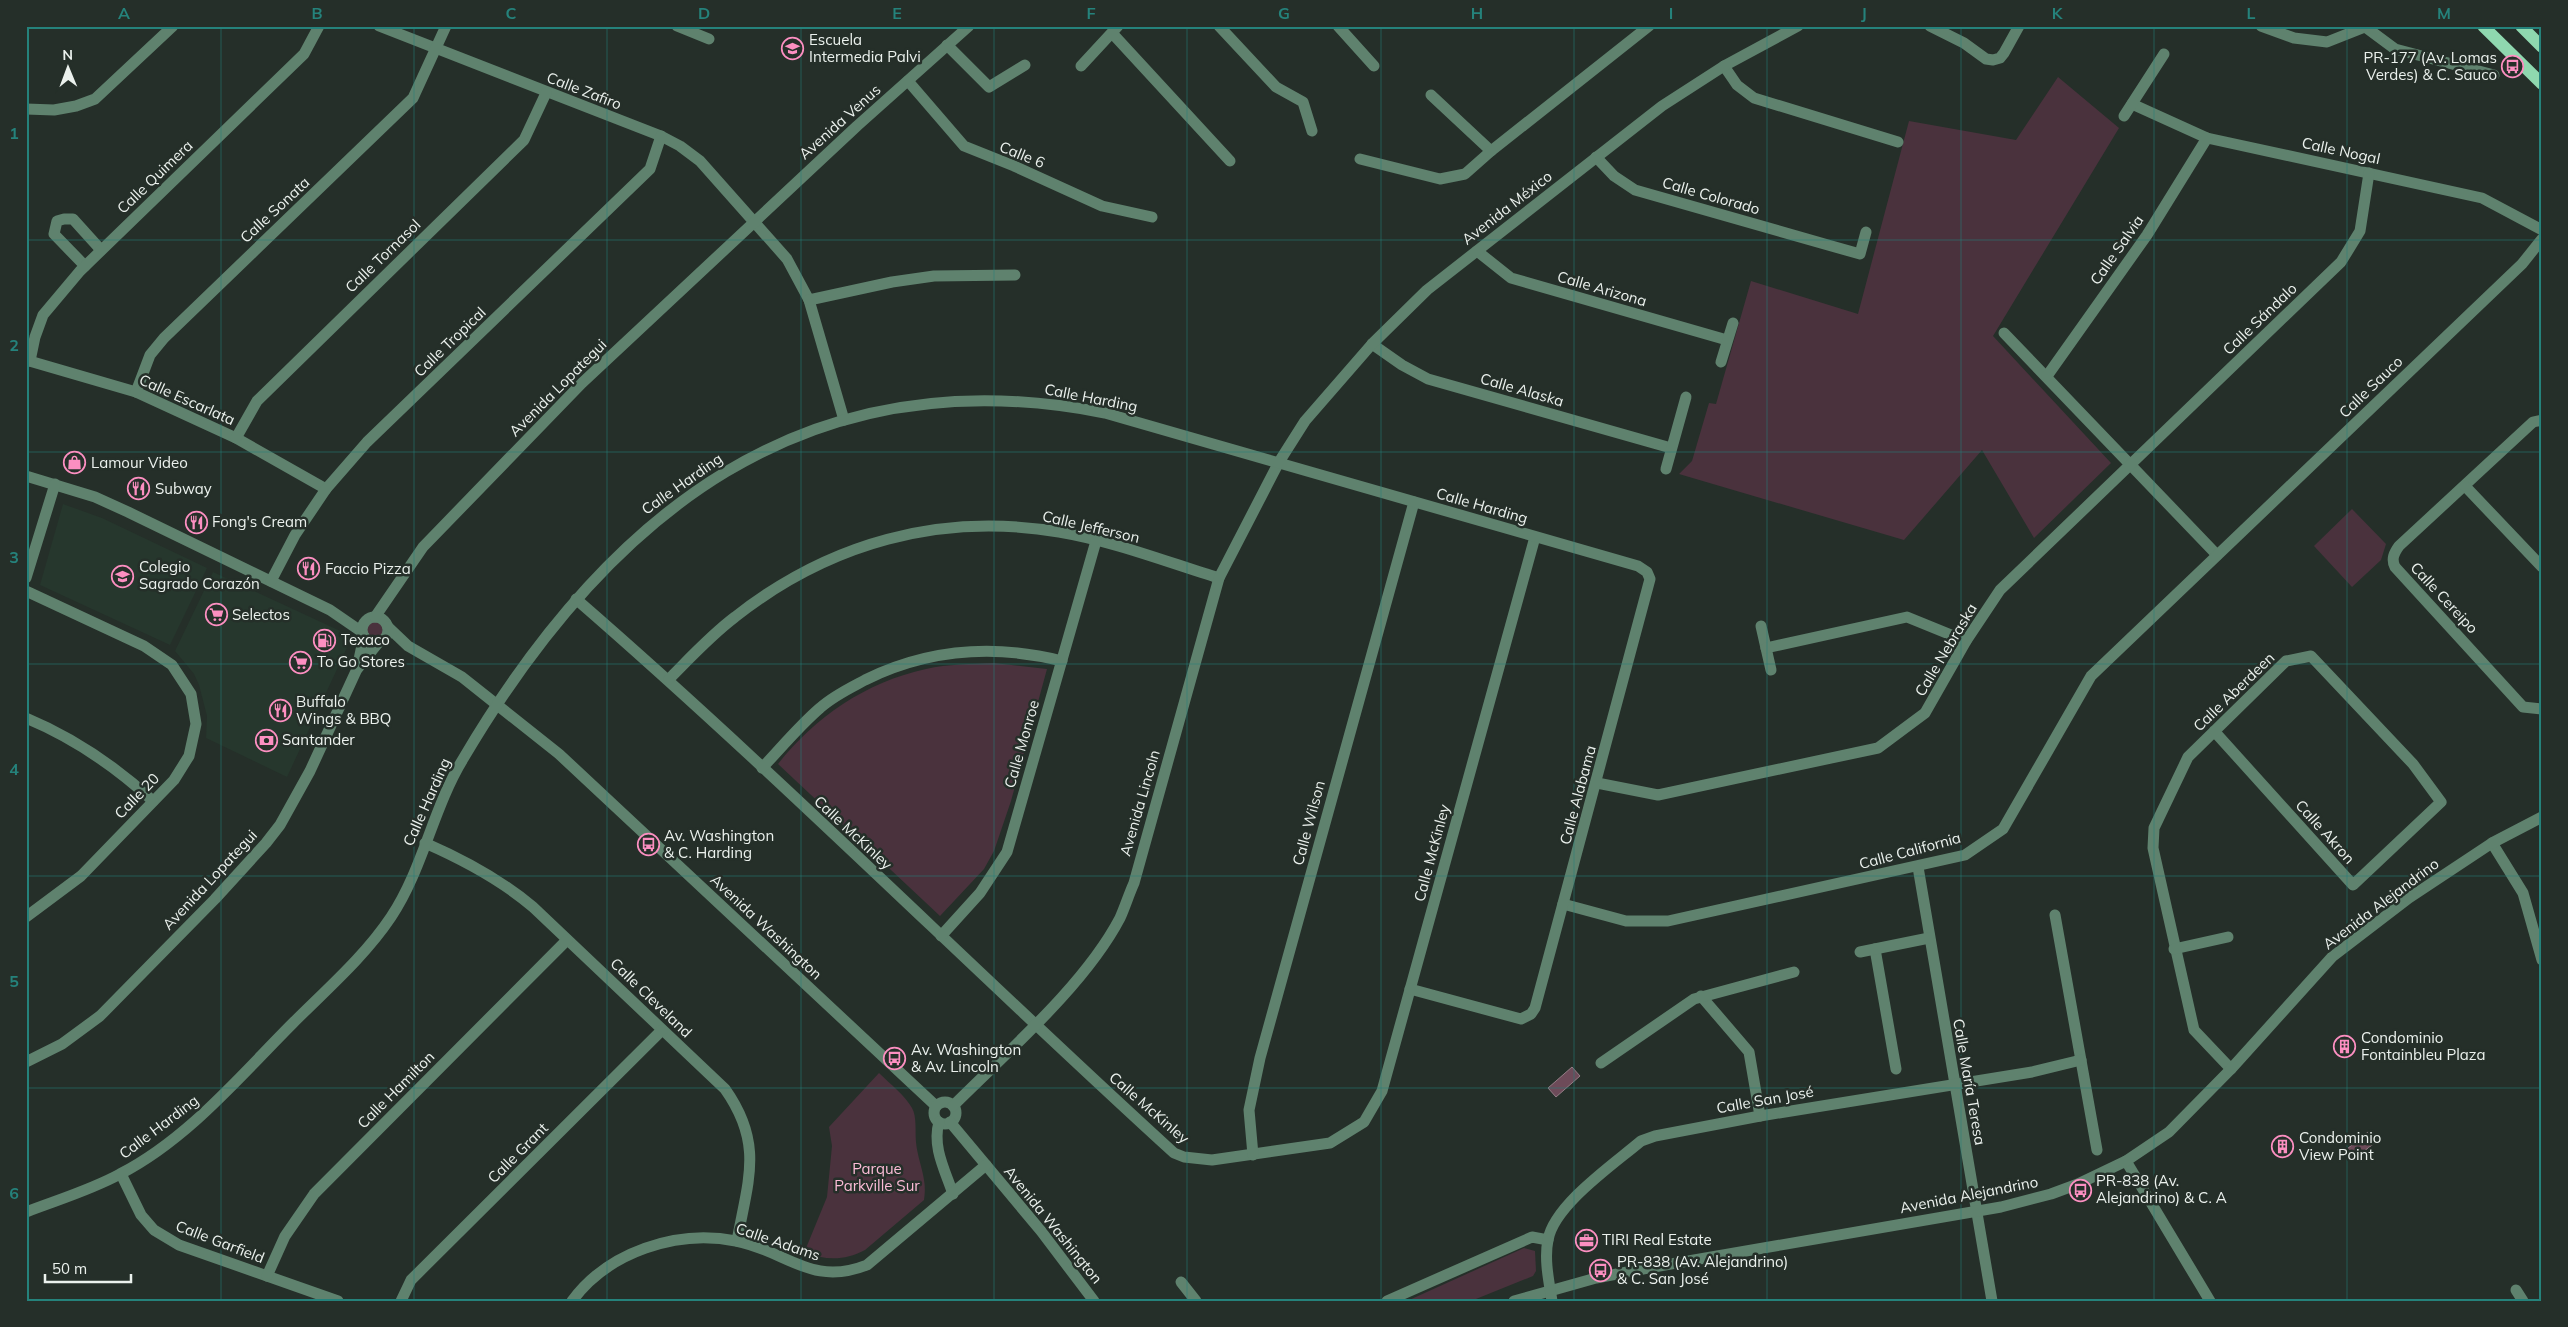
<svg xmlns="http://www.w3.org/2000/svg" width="2568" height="1327" font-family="Mulish,sans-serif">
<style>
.built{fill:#26372d}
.green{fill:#4a323d}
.water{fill:#6d4b59;stroke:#937d85}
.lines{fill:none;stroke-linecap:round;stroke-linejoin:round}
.minor{stroke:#5f826e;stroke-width:11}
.major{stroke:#8fd8af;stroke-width:12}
.grid{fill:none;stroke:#25827b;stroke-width:1;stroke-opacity:0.55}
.labels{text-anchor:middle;stroke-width:5;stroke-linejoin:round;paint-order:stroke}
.poi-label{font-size:15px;fill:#ebf1ed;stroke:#252f29;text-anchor:start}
.street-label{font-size:15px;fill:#ebf1ed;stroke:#252f29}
.park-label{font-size:15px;fill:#fcbcd7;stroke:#252f29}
.neatline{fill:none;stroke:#25827b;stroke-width:2}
.grid-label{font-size:16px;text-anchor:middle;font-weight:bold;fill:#25827b}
</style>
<rect width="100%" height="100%" fill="#252f29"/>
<g class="built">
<path d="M63,504L102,518L207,568L170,645L40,585Z"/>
<path d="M213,572L349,635L351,639L287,777L206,738L207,716L199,685L194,674L175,651Z"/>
</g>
<g class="green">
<path d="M2058,77L2119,128L1993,336L2111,463L2034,538L1982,450L1904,540L1679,474L1692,461L1709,403L1716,404L1751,281L1858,314L1909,121L2016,140Z"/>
<path d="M2352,509L2386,544L2381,560L2352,587L2314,546Z"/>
<circle cx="376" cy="630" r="11"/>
<path d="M994,663L1047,669L1011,801L994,851L984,869L940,916L778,764C815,717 866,682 926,669C948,664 971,664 994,663Z"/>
<path d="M879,1073C890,1084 904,1094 912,1108C917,1117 915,1131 916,1142C918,1163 928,1179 924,1200L865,1250C844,1261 827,1260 804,1253L827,1197L832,1146L829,1127Z"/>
<path d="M1524,1248L1535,1251L1536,1271L1533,1276L1471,1301H1407Z"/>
</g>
<g class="water">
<path d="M1572,1067L1580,1076L1556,1097L1548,1088Z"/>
<path d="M2368,1132L2376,1142L2355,1158L2347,1149Z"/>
</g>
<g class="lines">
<g class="minor">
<path d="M379,26L661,136L680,146L700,161L787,259L809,300L844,420"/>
<path d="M677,26L709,39"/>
<path d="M1219,26L1276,87L1303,102L1312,131"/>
<path d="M1338,26L1374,66"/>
<path d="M1930,26L1964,43L1986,59L1993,60L2000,58L2004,53L2019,26"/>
<path d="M2261,26L2294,38L2327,42L2365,27"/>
<path d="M2364,26L2395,49L2494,75"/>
<path d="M1112,33L1230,161"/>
<path d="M947,45L989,87L1025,65"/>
<path d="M1081,66L1118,26"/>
<path d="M1724,66L1737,85L1754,98L1898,142"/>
<path d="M908,81L964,146L1014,166L1102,206L1152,217"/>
<path d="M1431,95L1491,151"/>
<path d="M2132,104L2207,138L2482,198L2542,230"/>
<path d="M26,109L54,110L76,106L95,99L173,26"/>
<path d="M2124,116L2164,54"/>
<path d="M1596,157L1614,176L1635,190L1828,245L1860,254L1866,232"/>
<path d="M1360,159L1440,179L1465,174L1491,151L1649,26"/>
<path d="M1477,251L1511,278L1727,340"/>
<path d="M85,266L54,234L57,221L64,219H73L101,250"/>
<path d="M809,300L892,282L934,276L1015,275"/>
<path d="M2004,333L2217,555"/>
<path d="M1372,344L1402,365L1428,379L1671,448"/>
<path d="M26,360L136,392L236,438L326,489"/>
<path d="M30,361L35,337L43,315L80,271L304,54L319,26"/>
<path d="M1721,362L1733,323"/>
<path d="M2047,376L2147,235L2207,138"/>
<path d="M136,392L150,355L164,338L413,98L446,26"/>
<path d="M2542,420L2533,422L2399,546C2394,553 2391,559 2395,567L2523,707L2542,709"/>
<path d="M236,438L257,401L524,140L546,93"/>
<path d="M1666,469L1686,397"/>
<path d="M26,476L95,497L128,512L330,610L362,632"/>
<path d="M2465,486L2542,567"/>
<path d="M26,578L55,484"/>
<path d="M271,581L295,535L326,489L367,442L650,169L661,136"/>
<path d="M26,591L144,646L172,665L191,694L196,724L189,756L174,780L81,876L26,917"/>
<path d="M576,599C781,777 973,970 1174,1153L1184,1157L1212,1160L1330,1143L1364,1122L1382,1091L1535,537"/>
<circle cx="375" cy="630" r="13"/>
<path d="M375,617L423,547L582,383L857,126L969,26"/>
<path d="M1761,626L1771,670"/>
<path d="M388,627L408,646L462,677L559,754L936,1106"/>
<path d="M1766,648L1907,617L1966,641"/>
<path d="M358,668L378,643"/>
<path d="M669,679C690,658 711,635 735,617C829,543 940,512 1059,532C1113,541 1167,562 1219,578"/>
<path d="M26,718C74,738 115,766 153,801"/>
<path d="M2214,731L2353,885L2441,802L2413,764L2311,656L2286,661L2188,757L2154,828L2153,848L2194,1030L2231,1069"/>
<path d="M762,768C781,748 799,726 820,708C833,696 850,688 865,680C928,649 994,644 1062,661"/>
<path d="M1597,783L1658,795L1878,748L1925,713L1966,641L2000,590L2341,262L2360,231L2369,173"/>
<path d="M425,843C464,860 500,879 533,907L725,1089C764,1144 748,1180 737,1241"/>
<path d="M2492,843L2523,893L2542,960"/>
<path d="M1918,867L1992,1301"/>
<path d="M1563,904L1626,921H1668L1965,855L2003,829L2091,676L2522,264L2542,239"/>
<path d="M2055,915L2097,1150"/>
<path d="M941,936L980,893L1007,852L1096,541"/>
<path d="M1875,949L1896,1069"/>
<path d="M2174,949L2228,937"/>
<path d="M1860,952L1929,938"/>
<path d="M1701,996L1749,1052L1760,1116"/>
<path d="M26,1062L62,1044L100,1016L215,899L266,843L280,825L310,771L357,669L364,636"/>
<path d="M1601,1063L1694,999L1794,972"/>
<circle cx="945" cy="1113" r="11"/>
<path d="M953,1106C1007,1052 1085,985 1120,918C1125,907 1129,894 1134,883L1219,578L1279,462L1305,421L1372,344L1427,290L1662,106L1724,66L1798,26"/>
<path d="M939,1122C932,1147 945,1170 953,1194"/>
<path d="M950,1122L1041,1231L1094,1301"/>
<path d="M1253,1155L1249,1110L1260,1058L1414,502"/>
<path d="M2126,1161L2210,1301"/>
<path d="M121,1174L141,1215L154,1230L179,1245L338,1301"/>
<path d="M26,1212C57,1200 91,1190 120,1174C188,1139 240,1076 293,1023C327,989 365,956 391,917C423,869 433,808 463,759C608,513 806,354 1105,413L1638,566L1647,572L1650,579L1535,1008L1531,1014L1521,1019L1410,989"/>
<path d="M267,1276L285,1236L314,1194L567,940"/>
<path d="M1181,1282L1196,1301"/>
<path d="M2516,1290L2523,1301"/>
<path d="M401,1301L411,1280L662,1030"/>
<path d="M572,1301C608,1252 677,1229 736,1241C787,1251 811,1287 867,1265L986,1165"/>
<path d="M1387,1301L1532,1237L1548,1240"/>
<path d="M1514,1301L1596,1278L1648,1268L2001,1207L2051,1194L2078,1184L2126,1161L2169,1132L2231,1069L2332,957L2409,898L2492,843L2542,817"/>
<path d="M1552,1301C1549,1282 1544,1259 1548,1240C1554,1205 1614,1164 1641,1141L1655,1136L1760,1116L2032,1072L2081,1060"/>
</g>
<g class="major">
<path d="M2483,26L2542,84"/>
<path d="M2521,26L2542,47"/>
</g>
</g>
<path class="grid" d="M221,26V1301M414,26V1301M607,26V1301M801,26V1301M994,26V1301M1187,26V1301M1381,26V1301M1574,26V1301M1767,26V1301M1961,26V1301M2154,26V1301M2347,26V1301M26,240H2542M26,452H2542M26,664H2542M26,876H2542M26,1088H2542"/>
<defs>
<symbol id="school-ring" viewBox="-11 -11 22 22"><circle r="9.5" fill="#252f29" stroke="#fc8fc1" stroke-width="1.5"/><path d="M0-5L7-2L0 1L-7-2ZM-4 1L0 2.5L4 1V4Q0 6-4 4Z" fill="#fc8fc1"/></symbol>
<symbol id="bus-ring" viewBox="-11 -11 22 22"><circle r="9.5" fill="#252f29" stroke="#fc8fc1" stroke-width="1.5"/><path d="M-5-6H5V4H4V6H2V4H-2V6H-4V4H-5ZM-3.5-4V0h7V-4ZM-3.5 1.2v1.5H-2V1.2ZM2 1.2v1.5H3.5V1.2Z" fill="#fc8fc1"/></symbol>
<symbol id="shop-ring" viewBox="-11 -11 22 22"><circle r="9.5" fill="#252f29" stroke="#fc8fc1" stroke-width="1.5"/><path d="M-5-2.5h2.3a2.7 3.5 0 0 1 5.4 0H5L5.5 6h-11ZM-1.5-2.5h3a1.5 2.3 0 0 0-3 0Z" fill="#fc8fc1"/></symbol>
<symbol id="restaurant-ring" viewBox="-11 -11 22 22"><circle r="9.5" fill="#252f29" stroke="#fc8fc1" stroke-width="1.5"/><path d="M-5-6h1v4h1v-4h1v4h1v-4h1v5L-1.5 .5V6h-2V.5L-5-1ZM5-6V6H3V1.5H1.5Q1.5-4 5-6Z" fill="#fc8fc1"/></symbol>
<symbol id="supermarket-ring" viewBox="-11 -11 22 22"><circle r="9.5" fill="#252f29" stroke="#fc8fc1" stroke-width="1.5"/><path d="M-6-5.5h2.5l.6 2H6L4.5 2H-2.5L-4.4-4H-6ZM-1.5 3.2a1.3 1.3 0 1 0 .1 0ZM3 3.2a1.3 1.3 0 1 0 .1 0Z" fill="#fc8fc1"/></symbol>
<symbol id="fuel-ring" viewBox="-11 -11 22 22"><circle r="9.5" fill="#252f29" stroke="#fc8fc1" stroke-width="1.5"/><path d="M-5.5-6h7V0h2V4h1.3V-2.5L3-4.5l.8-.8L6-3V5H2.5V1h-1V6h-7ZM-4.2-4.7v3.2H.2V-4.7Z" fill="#fc8fc1"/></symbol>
<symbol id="bank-ring" viewBox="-11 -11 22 22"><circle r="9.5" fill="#252f29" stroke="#fc8fc1" stroke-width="1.5"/><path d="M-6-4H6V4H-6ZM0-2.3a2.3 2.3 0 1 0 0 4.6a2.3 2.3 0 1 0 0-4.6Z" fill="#fc8fc1"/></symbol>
<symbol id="building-ring" viewBox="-11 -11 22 22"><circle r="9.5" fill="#252f29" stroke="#fc8fc1" stroke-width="1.5"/><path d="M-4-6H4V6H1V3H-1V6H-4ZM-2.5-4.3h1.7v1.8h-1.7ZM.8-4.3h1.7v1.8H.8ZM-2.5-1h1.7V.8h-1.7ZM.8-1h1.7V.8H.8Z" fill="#fc8fc1"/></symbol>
<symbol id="office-ring" viewBox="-11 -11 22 22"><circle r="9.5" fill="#252f29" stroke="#fc8fc1" stroke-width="1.5"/><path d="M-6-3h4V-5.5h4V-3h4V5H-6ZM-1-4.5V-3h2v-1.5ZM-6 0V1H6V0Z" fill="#fc8fc1"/></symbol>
</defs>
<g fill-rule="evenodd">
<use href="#school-ring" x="780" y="36" width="25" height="25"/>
<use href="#bus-ring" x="2500" y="54" width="25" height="25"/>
<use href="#shop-ring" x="62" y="450" width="25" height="25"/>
<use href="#restaurant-ring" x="126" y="476" width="25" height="25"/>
<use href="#restaurant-ring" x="184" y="510" width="25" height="25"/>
<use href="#restaurant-ring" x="296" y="556" width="25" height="25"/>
<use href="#school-ring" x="110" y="564" width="25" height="25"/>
<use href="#supermarket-ring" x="204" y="602" width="25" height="25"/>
<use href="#fuel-ring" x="312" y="628" width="25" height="25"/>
<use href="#supermarket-ring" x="288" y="650" width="25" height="25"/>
<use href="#restaurant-ring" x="268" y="698" width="25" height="25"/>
<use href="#bank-ring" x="254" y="728" width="25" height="25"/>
<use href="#bus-ring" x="636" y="832" width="25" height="25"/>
<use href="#building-ring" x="2332" y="1034" width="25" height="25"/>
<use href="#bus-ring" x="882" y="1046" width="25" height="25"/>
<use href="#building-ring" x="2270" y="1134" width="25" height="25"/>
<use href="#bus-ring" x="2068" y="1178" width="25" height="25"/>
<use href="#office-ring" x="1574" y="1228" width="25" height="25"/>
<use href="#bus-ring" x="1588" y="1258" width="25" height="25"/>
</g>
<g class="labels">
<g class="poi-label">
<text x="809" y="45">Escuela<tspan x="809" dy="17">Intermedia Palvi</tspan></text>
<text x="2497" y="63" text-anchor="end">PR-177 (Av. Lomas<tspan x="2497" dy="17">Verdes) &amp; C. Sauco</tspan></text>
<text x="91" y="468">Lamour Video</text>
<text x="155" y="494">Subway</text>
<text x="212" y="527">Fong's Cream</text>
<text x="139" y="572">Colegio<tspan x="139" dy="17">Sagrado Corazón</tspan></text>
<text x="325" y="574">Faccio Pizza</text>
<text x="232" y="620">Selectos</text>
<text x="341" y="645">Texaco</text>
<text x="317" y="667">To Go Stores</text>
<text x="296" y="707">Buffalo<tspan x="296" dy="17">Wings &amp; BBQ</tspan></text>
<text x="282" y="745">Santander</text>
<text x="664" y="841">Av. Washington<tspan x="664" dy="17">&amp; C. Harding</tspan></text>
<text x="2361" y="1043">Condominio<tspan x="2361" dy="17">Fontainbleu Plaza</tspan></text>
<text x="911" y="1055">Av. Washington<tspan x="911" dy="17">&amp; Av. Lincoln</tspan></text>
<text x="2299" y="1143">Condominio<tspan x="2299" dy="17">View Point</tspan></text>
<text x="2096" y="1186">PR-838 (Av.<tspan x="2096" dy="17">Alejandrino) &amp; C. A</tspan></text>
<text x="1602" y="1245">TIRI Real Estate</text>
<text x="1617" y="1267">PR-838 (Av. Alejandrino)<tspan x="1617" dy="17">&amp; C. San José</tspan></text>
</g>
<g class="street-label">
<text transform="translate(584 91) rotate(21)" y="5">Calle Zafiro</text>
<text transform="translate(840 122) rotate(-42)" y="5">Avenida Venus</text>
<text transform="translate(2341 151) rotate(12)" y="5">Calle Nogal</text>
<text transform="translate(1022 155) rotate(22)" y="5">Calle 6</text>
<text transform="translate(155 177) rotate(-44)" y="5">Calle Quimera</text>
<text transform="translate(1711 196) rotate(16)" y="5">Calle Colorado</text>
<text transform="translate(1507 208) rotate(-38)" y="5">Avenida México</text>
<text transform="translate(275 210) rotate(-43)" y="5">Calle Sonata</text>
<text transform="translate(2117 250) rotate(-55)" y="5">Calle Salvia</text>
<text transform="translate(383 256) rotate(-44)" y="5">Calle Tornasol</text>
<text transform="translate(1602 289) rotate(16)" y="5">Calle Arizona</text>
<text transform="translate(2260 319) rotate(-44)" y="5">Calle Sándalo</text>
<text transform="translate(450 342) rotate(-44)" y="5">Calle Tropical</text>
<text transform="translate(2371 387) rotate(-44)" y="5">Calle Sauco</text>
<text transform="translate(558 388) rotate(-45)" y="5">Avenida Lopategui</text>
<text transform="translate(1522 390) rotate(16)" y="5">Calle Alaska</text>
<text transform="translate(1091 398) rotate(11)" y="5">Calle Harding</text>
<text transform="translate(187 400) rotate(24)" y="5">Calle Escarlata</text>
<text transform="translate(682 484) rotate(-35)" y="5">Calle Harding</text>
<text transform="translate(1482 506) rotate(16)" y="5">Calle Harding</text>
<text transform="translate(1091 527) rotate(13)" y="5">Calle Jefferson</text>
<text transform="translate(2444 598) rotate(47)" y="5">Calle Cereipo</text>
<text transform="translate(1946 650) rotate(-59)" y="5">Calle Nebraska</text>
<text transform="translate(2234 692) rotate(-44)" y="5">Calle Aberdeen</text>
<text transform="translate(1022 744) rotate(-74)" y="5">Calle Monroe</text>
<text transform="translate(1578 795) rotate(-75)" y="5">Calle Alabama</text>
<text transform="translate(137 796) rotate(-46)" y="5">Calle 20</text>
<text transform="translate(427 802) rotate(-66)" y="5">Calle Harding</text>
<text transform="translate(1140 803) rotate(-74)" y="5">Avenida Lincoln</text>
<text transform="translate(1309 823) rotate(-75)" y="5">Calle Wilson</text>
<text transform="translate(2325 832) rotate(48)" y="5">Calle Akron</text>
<text transform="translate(853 833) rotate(43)" y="5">Calle McKinley</text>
<text transform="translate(1910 851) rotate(-15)" y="5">Calle California</text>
<text transform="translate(1432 853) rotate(-75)" y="5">Calle McKinley</text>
<text transform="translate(210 880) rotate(-47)" y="5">Avenida Lopategui</text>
<text transform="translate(2381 904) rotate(-37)" y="5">Avenida Alejandrino</text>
<text transform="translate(766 927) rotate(43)" y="5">Avenida Washington</text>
<text transform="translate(651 998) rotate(44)" y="5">Calle Cleveland</text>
<text transform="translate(1969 1082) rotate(80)" y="5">Calle María Teresa</text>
<text transform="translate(396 1090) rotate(-45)" y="5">Calle Hamilton</text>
<text transform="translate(1765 1100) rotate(-10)" y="5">Calle San José</text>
<text transform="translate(1149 1108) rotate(41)" y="5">Calle McKinley</text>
<text transform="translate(159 1127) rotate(-37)" y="5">Calle Harding</text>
<text transform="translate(518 1153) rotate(-45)" y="5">Calle Grant</text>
<text transform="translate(1969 1195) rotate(-11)" y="5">Avenida Alejandrino</text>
<text transform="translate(1053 1225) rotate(51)" y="5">Avenida Washington</text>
<text transform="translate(220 1242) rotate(21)" y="5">Calle Garfield</text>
<text transform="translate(778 1242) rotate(19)" y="5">Calle Adams</text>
</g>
<g class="park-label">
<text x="877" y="1174">Parque<tspan x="877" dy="17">Parkville Sur</tspan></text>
</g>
</g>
<rect width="2568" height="1327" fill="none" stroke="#252f29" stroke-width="55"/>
<g transform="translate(68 68) rotate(359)" stroke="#252f29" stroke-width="4" paint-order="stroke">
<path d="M0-4L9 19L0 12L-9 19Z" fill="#ebf1ed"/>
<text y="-8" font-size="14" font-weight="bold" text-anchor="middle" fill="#ebf1ed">N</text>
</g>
<path d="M45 1274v8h86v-8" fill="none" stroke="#ebf1ed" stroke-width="2.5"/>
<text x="52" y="1274" font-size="15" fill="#ebf1ed" stroke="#252f29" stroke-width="4" paint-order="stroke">50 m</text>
<rect x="28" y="28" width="2512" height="1272" class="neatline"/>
<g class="grid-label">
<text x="124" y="19">A</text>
<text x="317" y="19">B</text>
<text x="511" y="19">C</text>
<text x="704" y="19">D</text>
<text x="897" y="19">E</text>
<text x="1091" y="19">F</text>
<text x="1284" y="19">G</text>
<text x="1477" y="19">H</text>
<text x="1671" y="19">I</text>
<text x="1864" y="19">J</text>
<text x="2057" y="19">K</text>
<text x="2251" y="19">L</text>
<text x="2444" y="19">M</text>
<text x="14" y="139">1</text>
<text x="14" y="351">2</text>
<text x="14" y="563">3</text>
<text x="14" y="775">4</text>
<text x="14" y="987">5</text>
<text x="14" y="1199">6</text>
</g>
</svg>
